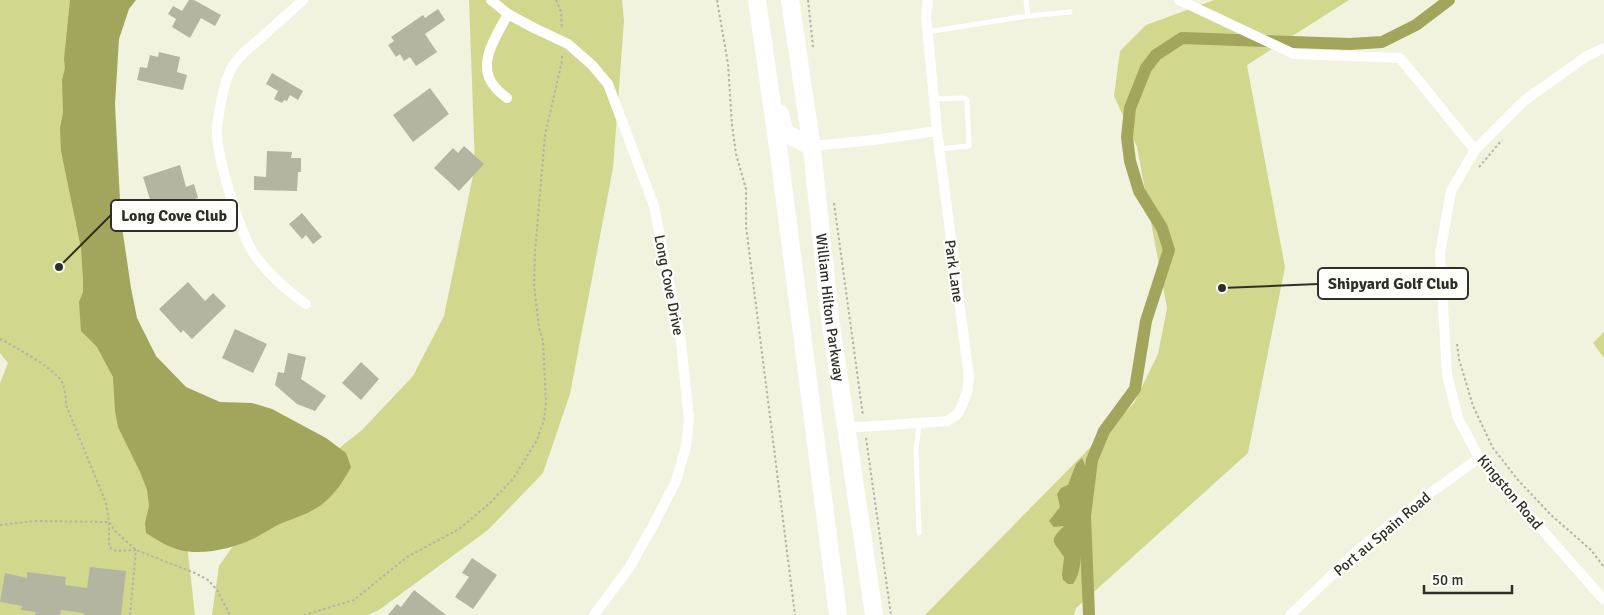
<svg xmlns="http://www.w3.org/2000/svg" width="1604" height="615" font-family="Signika,sans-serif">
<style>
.green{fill:#d2d78e}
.water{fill:#a2a65d}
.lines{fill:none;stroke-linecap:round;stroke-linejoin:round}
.canal{stroke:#a2a65d;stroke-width:12}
.building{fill:#b3b5a1}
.path{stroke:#b2b4a4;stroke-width:2;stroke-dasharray:2.5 2.5;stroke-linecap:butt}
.service{stroke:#fff;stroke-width:5}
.minor{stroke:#fff;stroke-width:10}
.trunk{stroke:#fff;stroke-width:18}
.labels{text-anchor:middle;stroke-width:4.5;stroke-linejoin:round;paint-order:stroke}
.street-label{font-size:15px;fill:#2f2f28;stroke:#fefffb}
.leader{fill:none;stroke:#2f2f28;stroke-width:2}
.callout-dot{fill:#2f2f28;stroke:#fefffb;stroke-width:2}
.callout{fill:#fefffb;stroke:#2f2f28;stroke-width:2}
.callout-label{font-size:16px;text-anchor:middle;font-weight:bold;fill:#2f2f28}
</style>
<rect width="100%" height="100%" fill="#f1f3df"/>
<g class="green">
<path d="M0,0H104L92,181L179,474L195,615H0V383L8,363L0,353Z"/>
<path d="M469,0H622L624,21L613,168L570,394L543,473L488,530L379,610L368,615H212L219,566L254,516L362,430L413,376L444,316L475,166Z"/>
<path d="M1214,0H1349L1247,65L1285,267L1248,453L1076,608L1074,615H925L1134,403L1158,354L1167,308L1137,147L1114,96L1120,51L1146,25Z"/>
<path d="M1604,332V358L1593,343Z"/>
</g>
<g class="water">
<path d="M70,0H136L129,9L119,39L115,104L121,220L131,288L137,318L156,356L186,387L220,402L252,403L272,409L326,438L346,453L351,467C344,480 337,491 326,501C314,512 297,517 282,523C273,527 264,533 255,538C234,548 203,556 180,550C168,547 157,540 146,533L145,523L149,506L147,490L141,474L118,427L115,411L113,377L97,347L81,331L79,302L83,292V279L81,248L61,151L60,128L63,113L62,80L65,68L64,59Z"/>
<path d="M1082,458C1087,467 1088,482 1087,492C1086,501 1083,510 1082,519C1081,537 1084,571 1073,584H1068L1063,580L1062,575L1064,557C1053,540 1048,542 1064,526L1054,527L1049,521L1060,507L1057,494L1061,488L1068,485L1076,464Z"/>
</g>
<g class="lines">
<path class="canal" d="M1089,615L1085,516L1092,460L1104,431L1135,389L1146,321L1169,250L1162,228L1139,191L1130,161L1127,137L1130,108L1146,68L1156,55L1182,38L1350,44L1382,42L1416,25L1449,0"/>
</g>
<g class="building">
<path d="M189,0H194L221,15L215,26L201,18L190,38L172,27L176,19L168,14L173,6L182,11Z"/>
<path d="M438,9L445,20L425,34L437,52L416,66L410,57L404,61L400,54L396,57L388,45L394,41L391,37L423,15L425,18Z"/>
<path d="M159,52L180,57L177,72L187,75L183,90L137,80L140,67L147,68L150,55L158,57Z"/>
<path d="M272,73L303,91L298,100L290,95L287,101L284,100L282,103L274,99L278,91L266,84Z"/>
<path d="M430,88L449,114L413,142L393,115Z"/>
<path d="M464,146L484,164L459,191L434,168L453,148L458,153Z"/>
<path d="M267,151L292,152L291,158H301V172H298L297,191L254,190V176L266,177Z"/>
<path d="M180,165L186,187L194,184L198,198L154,212L143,177Z"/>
<path d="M302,213L322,237L313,244L306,235L302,239L289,224Z"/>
<path d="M188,282L205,301L213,293L226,306L192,339L183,330L181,333L159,309Z"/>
<path d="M235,329L267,344L253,373L222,358Z"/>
<path d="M288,353L306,357L301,379L326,396L315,411L297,404L275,385L278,372L284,373Z"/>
<path d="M361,362L379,379L361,400L342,383Z"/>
<path d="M472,558L497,575L473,609L455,597L469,577L462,573Z"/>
<path d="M90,567L126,571L121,615H84V613L61,610L60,615H35L36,612L21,610L22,606L0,602L5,573L27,578V572L66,577L65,585L87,588Z"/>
<path d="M414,590L446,615H388L397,604L401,607Z"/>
</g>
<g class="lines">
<g class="path">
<path d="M556,0L561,12L562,29"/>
<path d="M717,0L728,64L732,125L736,154L746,189V226L795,615"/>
<path d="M808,0L813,47"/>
<path d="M1479,167L1502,140"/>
<path d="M834,203L863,416"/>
<path d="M0,339C14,346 55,369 62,382C65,389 66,398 66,405L106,503L109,522L115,531L136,550L195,573L208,580L217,590L230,615"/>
<path d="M1457,344L1459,359L1473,406L1493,448L1518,480L1551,515L1591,550L1604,567"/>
<path d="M866,438L891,615"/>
<path d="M0,525L35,521L109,522V547L116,551L136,550"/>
<path d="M130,615L136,550"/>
<path d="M304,615L354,600L407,557L459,529L490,503L513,479L537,440L544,420L546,403L543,341L539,327L534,285L535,252L545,135L562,61V54"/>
</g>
<g class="service">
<path d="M1028,16L1070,12"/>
<path d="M927,32L1028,16L1026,0"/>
<path d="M935,99L964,98L967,100L969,146L939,149"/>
<path d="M919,423L916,451L919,533"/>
</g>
<g class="minor">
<path d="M303,0C290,12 276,24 263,36C251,47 237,56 230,71C223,86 216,122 217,138C221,169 238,228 254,254C268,274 286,290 306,304"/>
<path d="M491,0L508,14L534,28L568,44L592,65L608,84L654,206L681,342L689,420L686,446L676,481L654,524L629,568L594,615"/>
<path d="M1179,0L1294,54L1400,58L1475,150"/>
<path d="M1604,48L1587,56L1525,100L1475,150L1451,191L1440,253L1447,375L1458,418L1479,458L1604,600"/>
<path d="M507,98C503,95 498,91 495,87C475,65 497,35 508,14"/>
<path d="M811,146L874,140L937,131"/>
<path d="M846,428L947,421L958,414L967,393L969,377L937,131L926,16L928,0"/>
<path d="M1290,615L1358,550L1429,494L1479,458"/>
</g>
<g class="trunk">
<path d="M757,0L779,154L838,615"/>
<path id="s1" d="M790,0L812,149L830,318L874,615"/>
<path d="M780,114L785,133L811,146"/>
</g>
</g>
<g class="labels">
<g class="street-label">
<text transform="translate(954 271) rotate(82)" y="5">Park Lane</text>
<text transform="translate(669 285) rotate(79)" y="5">Long Cove Drive</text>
<text dy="5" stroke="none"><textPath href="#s1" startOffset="310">William Hilton Parkway</textPath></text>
<text transform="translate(1510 492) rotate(50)" y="5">Kingston Road</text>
<text transform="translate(1382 534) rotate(-40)" y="5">Port au Spain Road</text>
</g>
</g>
<path class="leader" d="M59 267L111 215M1222 288L1318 284"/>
<g class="callout-dot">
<circle cx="59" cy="267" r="5"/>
<circle cx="1222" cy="288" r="5"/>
</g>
<g class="callout">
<rect x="111" y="200" width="126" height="31" rx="5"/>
<rect x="1318" y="268" width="150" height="31" rx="5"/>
</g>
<g class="callout-label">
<text x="174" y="221">Long Cove Club</text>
<text x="1393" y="289">Shipyard Golf Club</text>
</g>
<path d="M1424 585v8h88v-8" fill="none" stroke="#2f2f28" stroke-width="2.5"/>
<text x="1432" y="585" font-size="15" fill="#2f2f28" stroke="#fefffb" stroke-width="4" paint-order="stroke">50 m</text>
</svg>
